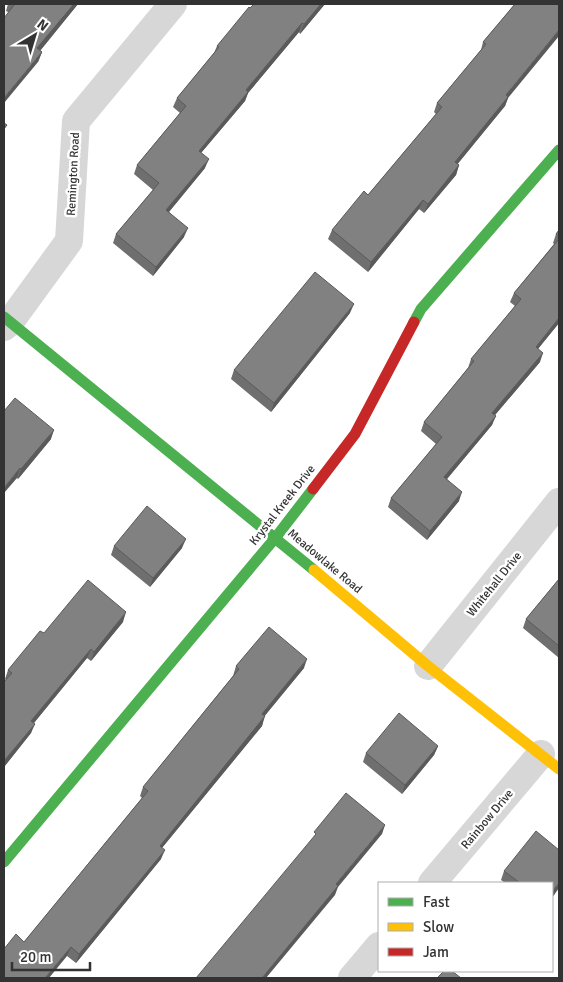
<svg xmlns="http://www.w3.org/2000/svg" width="563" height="982" font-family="Signika,sans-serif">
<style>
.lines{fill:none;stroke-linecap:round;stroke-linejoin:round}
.street{stroke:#d7d7d7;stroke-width:28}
.fast{stroke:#4caf50;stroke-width:11}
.slow{stroke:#ffc107;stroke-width:11}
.jam{stroke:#c62828;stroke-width:11}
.wall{fill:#6f6f6f}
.shaded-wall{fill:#5a5a5a}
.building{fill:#818181;stroke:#5a5a5a}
.labels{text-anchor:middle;stroke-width:5;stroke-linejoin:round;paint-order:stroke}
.street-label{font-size:12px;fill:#333;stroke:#fff}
</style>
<rect width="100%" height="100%" fill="#fff"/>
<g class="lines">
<g class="street">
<path d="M4,327L10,322L69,241L76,121L173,4"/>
<path d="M428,666L559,502"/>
<path d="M432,883L541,754"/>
<path d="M352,978L379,946"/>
</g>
<g class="fast">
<path d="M4,317L314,570"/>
<path d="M414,322L421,309L559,150"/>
<path d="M4,862L276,537L313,489"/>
</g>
<path class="slow" d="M314,570L428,666L559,769"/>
<path class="jam" d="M313,489L355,434L414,322"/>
</g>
<g class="wall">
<path d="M8,4H78L40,51L42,52L38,62L8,12L6,11Z"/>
<path d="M254,4H325L300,34L299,32L248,93L245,101L201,153L205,168L169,212L184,237L153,276L113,243L116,234L153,190L134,174L137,165L180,113L173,107L177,98L214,53L217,46Z"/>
<path d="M515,4L508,98L505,106L457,164L459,165L456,175L424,213L419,209L368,272L328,239L332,230L368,195L436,114L434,112L437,103L481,50L483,42Z"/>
<path d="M559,230V323L538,349L540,362L495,415L492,425L447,479L459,501L427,540L388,507L391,498L436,444L421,431L424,422L468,368L471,359L515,306L510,302L514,293L554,244L553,243L556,234Z"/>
<path d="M350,313L271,412L231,379L234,370Z"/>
<path d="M4,411L51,439L18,479L17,478Z"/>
<path d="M114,546L182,548L150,587L111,555Z"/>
<path d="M559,579V658L523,628L526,619Z"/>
<path d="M123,622L91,661L87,658L34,723L31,733L4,767V682L6,680L5,679L8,670Z"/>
<path d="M236,666L304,668L264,716L262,726L162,848L161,859L76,963L67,956L24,942L142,798L140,796L143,787L233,676Z"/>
<path d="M438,746L434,755L402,794L363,762L366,753Z"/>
<path d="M504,871L552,883H505L501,880Z"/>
</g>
<g class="shaded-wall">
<path d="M74,4H78L34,58L37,48Z"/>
<path d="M321,4H325L300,34L304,24Z"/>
<path d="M302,23L299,32L248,93L245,101L195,160L199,151L246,90Z"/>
<path d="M559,30V36L508,98L505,106L452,171L455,162L506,95Z"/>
<path d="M42,52L38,62L4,103V98Z"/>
<path d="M209,159L205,168L163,219L166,210Z"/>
<path d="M459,165L456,175L424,213L428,204Z"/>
<path d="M423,200L419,209L368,272L371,262Z"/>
<path d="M188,228L184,237L153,276L156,267Z"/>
<path d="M354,304L350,313L271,412L274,403Z"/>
<path d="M559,318V323L532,356L536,347Z"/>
<path d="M543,353L540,362L489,422L492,413Z"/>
<path d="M496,416L492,425L441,486L444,477Z"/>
<path d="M54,430L51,439L18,479L21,469Z"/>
<path d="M20,468L17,478L4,493V488Z"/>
<path d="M462,492L459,501L427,540L430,531Z"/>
<path d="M186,539L182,548L150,587L153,578Z"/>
<path d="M126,612L123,622L91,661L94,652Z"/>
<path d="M91,649L87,658L28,730L31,721Z"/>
<path d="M307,659L304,668L259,723L262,714Z"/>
<path d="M265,716L262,726L156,855L160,846Z"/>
<path d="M35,724L31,733L4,767V761Z"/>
<path d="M438,746L434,755L402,794L405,785Z"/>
<path d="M385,825L382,834L338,887L335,895L266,978H262L336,884Z"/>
<path d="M165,850L161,859L76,963L79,954Z"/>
<path d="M559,883V888L552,898V892Z"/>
<path d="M71,947L67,956L49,978H45Z"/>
</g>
<g class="building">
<path d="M12,4H74L37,48L42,52L4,98V18L14,5Z"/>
<path d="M254,4H321L304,24L302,23L246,90L248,92L199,151L209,159L166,210L188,228L156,267L116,234L159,183L137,165L186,106L177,98L219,47L217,46L249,7L250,8Z"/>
<path d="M515,4H559V30L506,95L508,97L455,162L459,165L428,204L423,200L371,262L332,230L364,191L368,195L442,107L437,103L486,44L483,42Z"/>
<path d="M4,123L7,125L4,129Z"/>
<path d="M559,230V236L556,234Z"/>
<path d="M559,239V318L536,347L543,353L492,413L496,416L444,477L462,492L430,531L391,498L442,437L424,422L474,361L471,359L521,299L514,293Z"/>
<path d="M315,272L354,304L274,403L234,370Z"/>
<path d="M15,398L54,430L21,469L20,468L4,488V411Z"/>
<path d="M147,506L186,539L153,578L114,546Z"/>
<path d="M559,579V646L526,619Z"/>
<path d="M88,580L126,612L94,652L91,649L31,721L35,724L4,761V682L12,673L8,670L40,631L44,633Z"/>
<path d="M269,627L307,659L262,714L265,716L160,846L165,850L79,954L71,947L45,978H4V949L16,934L24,942L148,791L143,787L239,669L236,666Z"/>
<path d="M399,713L438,746L405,785L366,753Z"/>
<path d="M346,793L385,825L336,884L338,886L262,978H196L316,834L314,832Z"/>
<path d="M536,831L559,850V883L552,892V883H520L504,871Z"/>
<path d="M444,971H452L461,978H437Z"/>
</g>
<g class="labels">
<g class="street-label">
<text transform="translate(73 174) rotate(-87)" y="4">Remington Road</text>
<text transform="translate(282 505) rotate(-52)" y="4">Krystal Kreek Drive</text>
<text transform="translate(325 561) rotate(40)" y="4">Meadowlake Road</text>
<text transform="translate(494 584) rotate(-51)" y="4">Whitehall Drive</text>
<text transform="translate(487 819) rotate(-50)" y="4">Rainbow Drive</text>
</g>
</g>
<rect width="563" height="982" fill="none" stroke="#333333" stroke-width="10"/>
<rect x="378" y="882" width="175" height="90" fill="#ffffff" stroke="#adadad"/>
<rect x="388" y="898" width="25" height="8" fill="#4caf50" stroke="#adadad"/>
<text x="423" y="907" font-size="15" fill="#333333">Fast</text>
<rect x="388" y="923" width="25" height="8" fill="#ffc107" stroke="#adadad"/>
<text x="423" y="932" font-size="15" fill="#333333">Slow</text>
<rect x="388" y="948" width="25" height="8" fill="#c62828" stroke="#adadad"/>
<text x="423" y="957" font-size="15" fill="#333333">Jam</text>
<g transform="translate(35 35) rotate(38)" stroke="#ffffff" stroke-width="4" paint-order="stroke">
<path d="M0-4L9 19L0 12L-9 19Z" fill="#333333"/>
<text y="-8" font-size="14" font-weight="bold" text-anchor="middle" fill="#333333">N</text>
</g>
<path d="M12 962v8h78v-8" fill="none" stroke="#333333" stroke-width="2.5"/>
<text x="20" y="962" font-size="15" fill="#333333" stroke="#ffffff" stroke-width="4" paint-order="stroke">20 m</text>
</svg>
